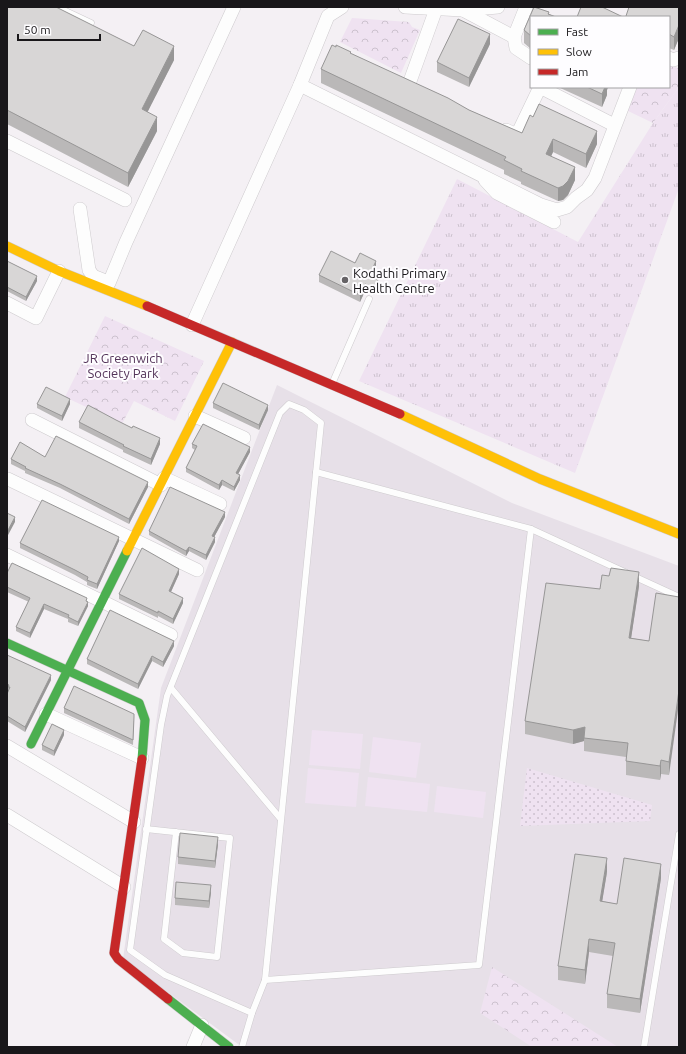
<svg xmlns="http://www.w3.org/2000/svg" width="686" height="1054" font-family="Ubuntu,sans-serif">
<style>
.built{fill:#e7e0e8}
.grass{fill:url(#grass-tufts)}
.forest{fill:url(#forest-crowns)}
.garden{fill:url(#garden-dots)}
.pitch{fill:#efe2f1}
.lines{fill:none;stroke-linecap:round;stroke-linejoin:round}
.lane-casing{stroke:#cecbce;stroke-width:7}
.street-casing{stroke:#cecbce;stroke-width:14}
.fast-casing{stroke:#cecbce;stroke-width:10}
.slow-casing{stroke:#cecbce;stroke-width:10}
.jam-casing{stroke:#cecbce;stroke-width:10}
.lane{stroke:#fdfdfd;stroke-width:6}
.street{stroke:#fdfdfd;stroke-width:13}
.fast{stroke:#4caf50;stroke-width:9}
.slow{stroke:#ffc107;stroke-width:9}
.jam{stroke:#c62828;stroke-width:9}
.wall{fill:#bab8b8}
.shaded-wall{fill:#979696}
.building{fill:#d8d6d6;stroke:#979696}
.poi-dot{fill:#666366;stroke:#fefdff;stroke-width:1.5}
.labels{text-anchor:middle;stroke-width:4;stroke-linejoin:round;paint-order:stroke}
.poi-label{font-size:13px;fill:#19171a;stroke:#fefdff;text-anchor:start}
.park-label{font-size:13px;fill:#54345a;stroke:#fefdff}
</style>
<defs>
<pattern id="grass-tufts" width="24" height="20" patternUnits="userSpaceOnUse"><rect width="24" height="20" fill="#efe2f1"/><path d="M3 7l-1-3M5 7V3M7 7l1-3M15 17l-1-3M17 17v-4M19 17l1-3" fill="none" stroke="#ccc1ce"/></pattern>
<pattern id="forest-crowns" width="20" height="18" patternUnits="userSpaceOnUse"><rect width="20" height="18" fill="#efe2f1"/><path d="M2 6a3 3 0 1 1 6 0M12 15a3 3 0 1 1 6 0" fill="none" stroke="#ccc1ce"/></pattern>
<pattern id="garden-dots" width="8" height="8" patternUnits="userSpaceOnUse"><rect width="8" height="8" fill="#efe2f1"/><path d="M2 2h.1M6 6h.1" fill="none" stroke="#ccc1ce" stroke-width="1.8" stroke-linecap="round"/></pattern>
</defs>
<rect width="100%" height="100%" fill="#f4f0f4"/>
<path class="built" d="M277,385L512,503L679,566V1047H242L123,959L161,688Z"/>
<path class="grass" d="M679,87V188L575,473L359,381L457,179L578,242L653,123Z"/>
<g class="forest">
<path d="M352,18L409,22L412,27L420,30L401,73L340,42Z"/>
<path d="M669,64L679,69V87L653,123L626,110L637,87H669Z"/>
<path d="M105,316L204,361L175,421L134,401L122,424L65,397Z"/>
<path d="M492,967L618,1047H532L480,1013Z"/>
</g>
<path class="garden" d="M527,768L652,805L650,821L520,826Z"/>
<g class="pitch">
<path d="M312,730L363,734L360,769L309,765Z"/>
<path d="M373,737L421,743L416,778L369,772Z"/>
<path d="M308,768L359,773L356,807L305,803Z"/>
<path d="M368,777L430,784L427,812L365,806Z"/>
<path d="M437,786L486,792L483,818L434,812Z"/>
</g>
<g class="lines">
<defs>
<g id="lane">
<path d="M57,7L91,23"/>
<path d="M332,384L369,299"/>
<path d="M289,404L304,410L321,423L265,980L252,1013L165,975L130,950L161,725L167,696L280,413Z"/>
<path d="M316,472L531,529L679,597"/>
<path d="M171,688L280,818"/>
<path d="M146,829L230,838L217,957L183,953L164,939L176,832"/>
<path d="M265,980L479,965L531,529"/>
<path d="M242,1047L252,1013"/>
<path d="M644,1047L679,834"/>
</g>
<g id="street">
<path d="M405,7L463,10L498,7"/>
<path d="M463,10L514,37L516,48L531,58"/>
<path d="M514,37L526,7"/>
<path d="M669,58L673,60L679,58"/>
<path d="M409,84L436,9"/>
<path d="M300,85L541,205L557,210L567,207L576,198L587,190L595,178L630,87"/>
<path d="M540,87L614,125"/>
<path d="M506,130L517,135L540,87"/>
<path d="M7,141L125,200"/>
<path d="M485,180L497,193L554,222"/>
<path d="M80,209L89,270L93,276L108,282"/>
<path d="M109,283L126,242L234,7"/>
<path d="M7,303L36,318L59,271"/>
<path d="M192,325L300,85L328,16L342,7"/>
<path d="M195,416L244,438"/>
<path d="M32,420L161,485"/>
<path d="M164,478L220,504"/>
<path d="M8,479L197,570"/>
<path d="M7,555L171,635"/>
<path d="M46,714L142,758"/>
<path d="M7,746L134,822"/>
<path d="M7,815L124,887"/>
<path d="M193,1047L202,1025"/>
</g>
<g id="fast">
<path d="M7,643L139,703L145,720L142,759"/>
<path d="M31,744L127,551"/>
<path d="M168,999L229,1047"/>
</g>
<g id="slow">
<path d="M7,246L59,271L147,306"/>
<path d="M400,414L540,479L679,534"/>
<path d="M127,551L232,342"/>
</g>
<g id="jam">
<path d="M147,306L400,414"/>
<path d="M142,759L114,953L118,959L168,999"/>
</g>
</defs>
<use href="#lane" class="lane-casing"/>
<use href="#street" class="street-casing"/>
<use href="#fast" class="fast-casing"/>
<use href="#slow" class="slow-casing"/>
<use href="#jam" class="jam-casing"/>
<use href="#lane" class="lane"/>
<use href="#street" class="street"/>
<use href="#fast" class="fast"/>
<use href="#slow" class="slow"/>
<use href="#jam" class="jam"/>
</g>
<g class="wall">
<path d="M7,7L174,60L147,112L157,131L128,187L7,124Z"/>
<path d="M534,7L549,12V14L556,17H531V49L524,43V30Z"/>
<path d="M679,8V38L674,50L669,48V17H626V16Z"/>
<path d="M490,44L469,87L437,72V62Z"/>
<path d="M351,54L469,110L522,133L597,144L586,168L553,152L551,156L575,180L568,195L563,200L558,201L521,184V182L504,174V170L321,83V69Z"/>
<path d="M558,87H608L607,90V95L602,107Z"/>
<path d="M7,261L37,281L26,301L7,291Z"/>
<path d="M355,263L376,268L372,277L378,287L374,295L365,291L360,302L319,282V275Z"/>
<path d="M213,403L268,410L259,430L213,408Z"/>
<path d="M37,404H70L62,421L37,408Z"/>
<path d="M79,422L160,444L151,465L123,452V450L79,428Z"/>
<path d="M192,444L250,452L238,474L240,480L234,491L222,485L219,490L186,472V468L195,450L192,448Z"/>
<path d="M45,457L148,487L129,524L60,488L25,473V471L11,464V459Z"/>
<path d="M225,517L214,537L215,542L206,560L189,551L186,556L149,535V531Z"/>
<path d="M119,541L97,589L87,585V582L75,575L20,548V543Z"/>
<path d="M7,573L87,601L88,606L78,626L68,622V619L44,609L30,638L16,631V627L29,602L7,592Z"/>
<path d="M179,574L171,592L183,603L173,624L158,616V618L119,599V594Z"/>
<path d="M639,586L631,638L649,641L679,597L669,775L661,774L660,780L626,775V757L584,751V741L573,744L525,734V721L600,589Z"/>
<path d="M174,646L163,667L152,661L138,689L87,664V659Z"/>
<path d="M7,655L51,680L25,732L7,721V694L8,691V689L7,688Z"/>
<path d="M64,708L134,721L133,745L64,713Z"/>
<path d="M64,735L54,756L42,750V745Z"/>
<path d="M218,844L215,868L178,864V857Z"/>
<path d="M607,872L602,901L617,904L661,878L640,1013L607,1008V994L613,956L589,952L585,984L558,980V966Z"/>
<path d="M211,892L209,908L175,905V898Z"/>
</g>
<g class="shaded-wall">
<path d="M679,25V38L674,50V37Z"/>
<path d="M490,34V44L469,87V78Z"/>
<path d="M174,46V60L142,123V109Z"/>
<path d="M605,87H608L607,90V95L602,107V94Z"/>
<path d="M157,117V131L128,187V173Z"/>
<path d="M597,131V144L586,168V154Z"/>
<path d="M553,139V152L546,168V154Z"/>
<path d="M575,167V180L568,195L563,200L558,201V188Z"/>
<path d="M376,261V268L369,283V276Z"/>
<path d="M37,276V281L26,301V297Z"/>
<path d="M378,280V287L374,295V288Z"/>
<path d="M365,284V291L360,302V295Z"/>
<path d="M70,399V404L62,421V416Z"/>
<path d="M268,405V410L259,430V425Z"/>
<path d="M160,438V444L151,465V459Z"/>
<path d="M250,447V452L236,478V473Z"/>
<path d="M240,475V480L234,491V487Z"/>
<path d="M222,480V485L219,490V485Z"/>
<path d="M148,482V487L129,524V519Z"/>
<path d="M225,512V517L212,541V536Z"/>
<path d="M15,517V522L7,537V532Z"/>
<path d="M119,537V541L97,589V584Z"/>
<path d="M215,537V542L206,560V555Z"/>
<path d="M189,547V551L186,556V551Z"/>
<path d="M179,569V574L169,596V591Z"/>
<path d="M639,572V586L629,652V638Z"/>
<path d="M183,598V603L173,624V619Z"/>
<path d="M88,602V606L78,626V622Z"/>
<path d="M44,604V609L30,638V633Z"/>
<path d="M174,641V646L163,667V662Z"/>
<path d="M152,656V661L138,689V684Z"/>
<path d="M51,675V680L25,732V727Z"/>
<path d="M679,690V703L669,775V762Z"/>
<path d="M585,727L584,741L573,744V730Z"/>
<path d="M64,730V735L54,756V751Z"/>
<path d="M661,760V774L660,780V766Z"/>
<path d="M218,837V844L215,868V861Z"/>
<path d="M607,858V872L600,915V901Z"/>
<path d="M661,864V878L640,1013V999Z"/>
<path d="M211,885V892L209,908V901Z"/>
<path d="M589,939V952L585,984V970Z"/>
</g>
<g class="building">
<path d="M7,7H56L134,46L143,30L174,46L142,109L157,117L128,173L7,110Z"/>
<path d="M534,7L549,12L548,14L556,17H531V36L524,30Z"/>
<path d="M581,7H602L623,17H577Z"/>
<path d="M629,7H677L679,8V25L674,37L669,34V17H629L626,16Z"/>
<path d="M458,19L490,34L469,78L437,62Z"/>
<path d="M332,45L336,47V45L351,52L350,53L448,98L469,110L522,133L530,115L533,117L539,104L597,131L586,154L553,139L546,154L575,167L568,181L563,186L558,188L521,171L522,169L504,160L506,157L321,69Z"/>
<path d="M587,87H605L602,94Z"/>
<path d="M331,251L355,263L360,253L376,261L369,276L378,280L374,288L365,284L360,295L319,275Z"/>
<path d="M7,261L37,276L26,297L7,287Z"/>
<path d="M223,383L268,405L259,425L213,403Z"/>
<path d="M46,387L70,399L62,416L37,404Z"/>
<path d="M88,405L116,420L132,428L133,426L160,438L151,459L123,446L124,445L79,422Z"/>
<path d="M203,424L250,447L236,473L240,475L234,487L222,480L219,485L186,468L197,446L192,444Z"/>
<path d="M56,436L148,482L129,519L60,484L25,468L26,467L11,459L20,442L45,457Z"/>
<path d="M170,487L225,512L212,536L215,537L206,555L189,547L186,551L149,531Z"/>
<path d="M42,500L119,537L97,584L87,580L88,577L75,570L20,543Z"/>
<path d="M7,513L15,517L7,532Z"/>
<path d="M142,548L179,569L169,591L183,598L173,619L158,611V613L119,594Z"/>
<path d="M12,563L87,598L86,601L88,602L78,622L68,617L69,615L44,604L30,633L16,627L30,598L7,587V573Z"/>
<path d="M611,568L639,572L629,638L649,641L656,593L679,597V690L669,762L661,760L660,766L626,761L628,743L584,738L585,727L573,730L525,721L546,583L600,589L602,575L609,576Z"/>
<path d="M110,610L174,641L163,662L152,656L138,684L87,659Z"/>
<path d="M7,655L51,675L25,727L7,716V694L10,687H8L9,685L7,684Z"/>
<path d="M74,686L134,714V717L133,740L64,708Z"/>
<path d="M52,724L64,730L54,751L42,745Z"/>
<path d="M180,833L218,837L215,861L178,857Z"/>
<path d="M575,854L607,858L600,901L617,904L624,858L661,864L640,999L607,994L615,943L589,939L585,970L558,966Z"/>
<path d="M176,882L211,885L209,901L175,898Z"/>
</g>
<circle class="poi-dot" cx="345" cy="280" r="4"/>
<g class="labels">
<g class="poi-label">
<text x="353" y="278">Kodathi Primary<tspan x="353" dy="15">Health Centre</tspan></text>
</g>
<g class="park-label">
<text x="123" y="363">JR Greenwich<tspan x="123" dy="15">Society Park</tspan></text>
</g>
</g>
<rect width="686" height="1054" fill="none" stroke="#19171a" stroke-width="16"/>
<rect x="530" y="16" width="140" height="72" fill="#fefdff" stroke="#a2a1a3"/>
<rect x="538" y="29" width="20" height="6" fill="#4caf50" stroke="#a2a1a3"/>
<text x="566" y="36" font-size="12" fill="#19171a">Fast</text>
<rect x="538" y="49" width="20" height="6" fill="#ffc107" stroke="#a2a1a3"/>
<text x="566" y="56" font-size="12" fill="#19171a">Slow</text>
<rect x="538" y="69" width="20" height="6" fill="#c62828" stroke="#a2a1a3"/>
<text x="566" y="76" font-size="12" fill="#19171a">Jam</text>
<path d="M18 34v6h82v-6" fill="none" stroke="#19171a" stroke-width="2"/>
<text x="24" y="34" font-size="12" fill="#19171a" stroke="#fefdff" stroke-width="3" paint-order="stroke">50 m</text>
</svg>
